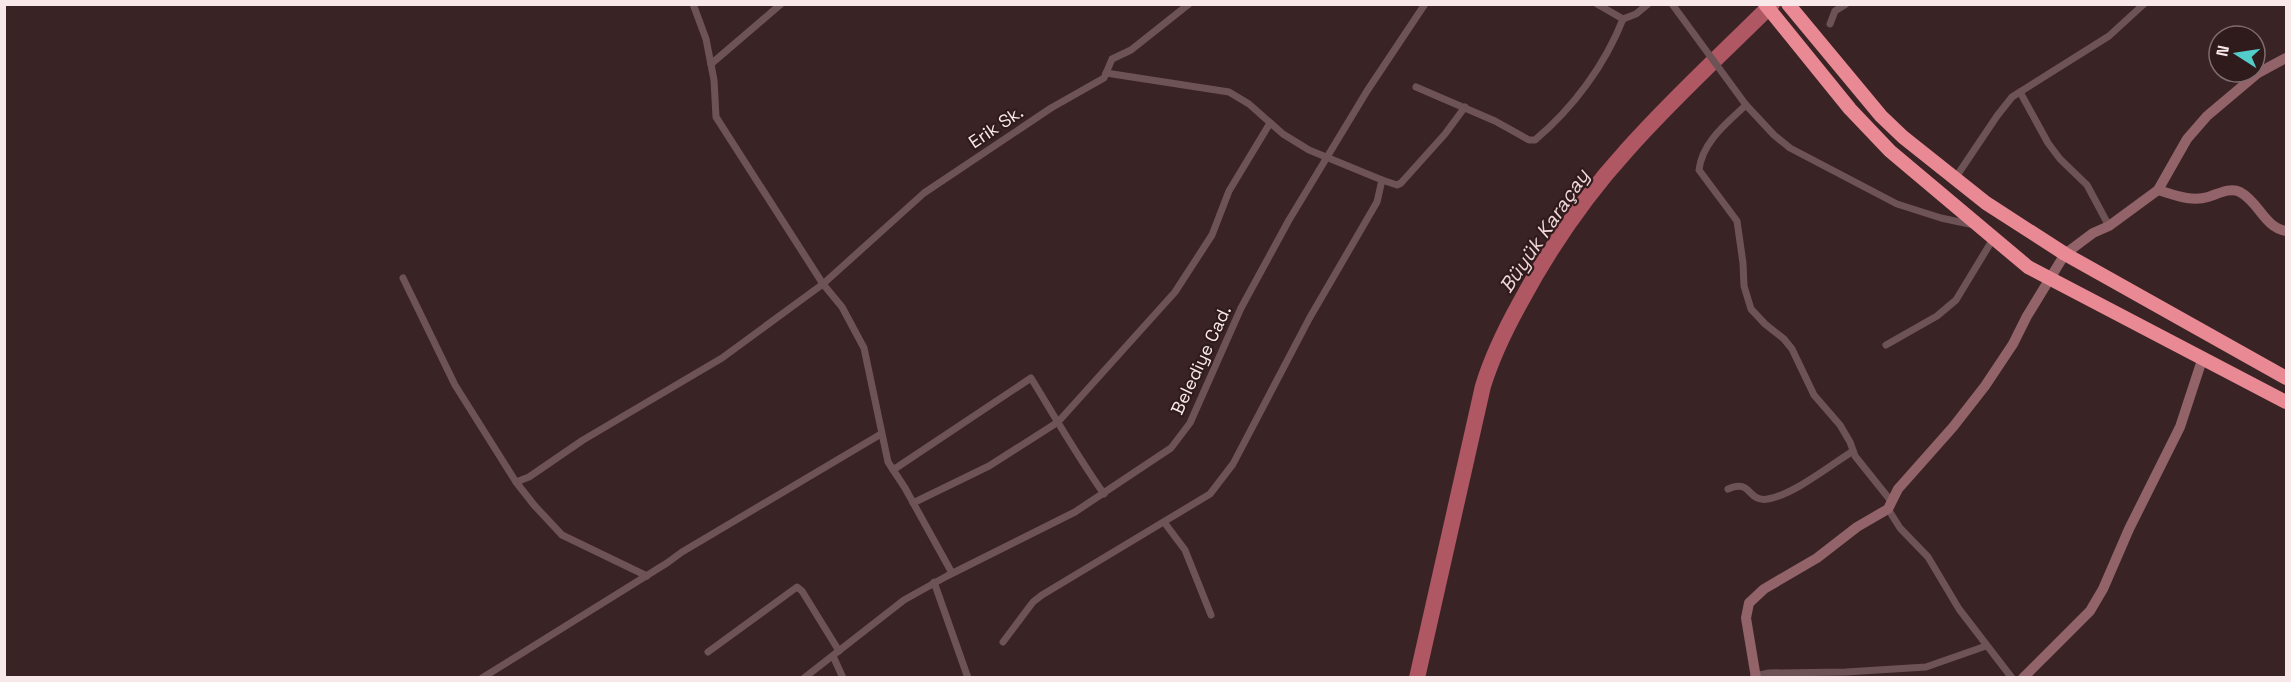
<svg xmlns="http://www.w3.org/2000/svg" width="2291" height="682" font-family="'Space Grotesk',sans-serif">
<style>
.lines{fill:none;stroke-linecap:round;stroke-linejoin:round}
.river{stroke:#af5762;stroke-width:16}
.street{stroke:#6d5355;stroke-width:7}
.secondary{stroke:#926368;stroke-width:10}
.highway{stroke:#e98993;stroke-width:14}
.labels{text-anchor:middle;stroke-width:4.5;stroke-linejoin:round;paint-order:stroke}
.street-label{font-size:18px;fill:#f8e8e9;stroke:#2f1a1c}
.water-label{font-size:20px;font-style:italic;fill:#f0d6d8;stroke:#2f1a1c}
</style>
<rect width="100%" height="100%" fill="#3a2325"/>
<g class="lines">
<path class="river" d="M1417,678L1483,386C1492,357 1505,330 1520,303C1549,249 1585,196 1627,150C1672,99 1724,52 1772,4"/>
<g class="street">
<path d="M693,4L706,39L714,80L716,117L823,284L842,307L864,348L888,462L905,488L952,573"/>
<path d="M1597,4L1623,19"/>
<path d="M1672,4L1746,105L1774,135L1790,148L1897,204L1941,218L1974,225"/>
<path d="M1830,24L1835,11L1846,4"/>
<path d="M711,64L781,4"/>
<path d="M1416,87L1495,121L1529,140H1535C1573,108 1605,65 1623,19L1636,14L1648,4"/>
<path d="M2020,92L2048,143L2060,159L2087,185L2109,226"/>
<path d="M1746,105C1727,123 1702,142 1699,170L1737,221L1743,263L1744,286L1751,309L1765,324L1784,339L1792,349L1814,395L1840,425L1850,442L1855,456L1891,501"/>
<path d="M1956,177L1997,116L2012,97L2109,36L2144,4"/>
<path d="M1382,180L1397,185L1401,183L1445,134L1465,107"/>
<path d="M403,278L455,385L516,482L534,505L562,535L647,576"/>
<path d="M1886,345L1937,316L1956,300L1993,239"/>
<path d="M893,470L1031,378C1055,417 1077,456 1104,494"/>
<path d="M516,482L529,477L583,440L722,358L823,284L924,193L1051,108L1104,78L1112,59L1131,50L1189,4"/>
<path d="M1728,489C1752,478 1747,503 1768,499C1793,495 1831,465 1853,451"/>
<path d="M913,503L989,466L1058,422L1175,292L1212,235L1229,191L1270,123"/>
<path d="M1888,509L1900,528L1928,557L1959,609L2012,678"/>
<path d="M1164,522L1185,550L1211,615"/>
<path d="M934,582L968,678"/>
<path d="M1003,642L1033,602L1042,595L1210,494L1233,464L1309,319L1377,202L1382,180L1309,150L1283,134L1249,104L1229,92L1106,73"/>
<path d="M708,652L797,587L802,591L839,651"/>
<path d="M833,656L843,678"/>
<path d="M1754,676L1769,673L1846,672L1926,667L1986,646"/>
<path d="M482,678L667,563L682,552L881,434"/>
<path d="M804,678L904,600L947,576L1075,512L1171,448L1190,423L1241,308L1289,220L1367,91L1425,4"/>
</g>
<g class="secondary">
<path d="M2158,190C2175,195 2191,202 2208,197C2218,194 2230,187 2240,192C2259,202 2264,227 2286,231"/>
<path d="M1756,678L1746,618L1749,603L1764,589L1817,558L1857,527L1888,509L1898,489L1953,427L1985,386L2013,344L2027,316L2065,254L2093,233L2109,226L2158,190L2187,139L2207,116L2258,73L2286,58"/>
<path d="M2023,678L2090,611L2103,589L2129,529L2180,427L2203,357"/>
</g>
<g class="highway">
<path d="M1765,4L1850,109L1890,151L2028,267L2286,402"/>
<path d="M1788,4L1881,116L1903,137L1986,203L2065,254L2286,378"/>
</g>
</g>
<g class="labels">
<g class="street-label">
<text transform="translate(996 127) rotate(-34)" y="6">Erik Sk.</text>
<text transform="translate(1201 360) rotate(-65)" y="6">Belediye Cad.</text>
</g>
<g class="water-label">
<text transform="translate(1544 231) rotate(-56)" y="7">Büyük Karaçay</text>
</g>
</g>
<rect width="2291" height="682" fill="none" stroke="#f8e8e9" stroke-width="12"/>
<g transform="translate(2237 54) rotate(282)"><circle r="28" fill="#2f1a1c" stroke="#7f6c6e" stroke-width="1.5"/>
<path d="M0-4.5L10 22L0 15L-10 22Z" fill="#53cdca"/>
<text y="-9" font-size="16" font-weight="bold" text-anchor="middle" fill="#f8e8e9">N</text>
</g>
</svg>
